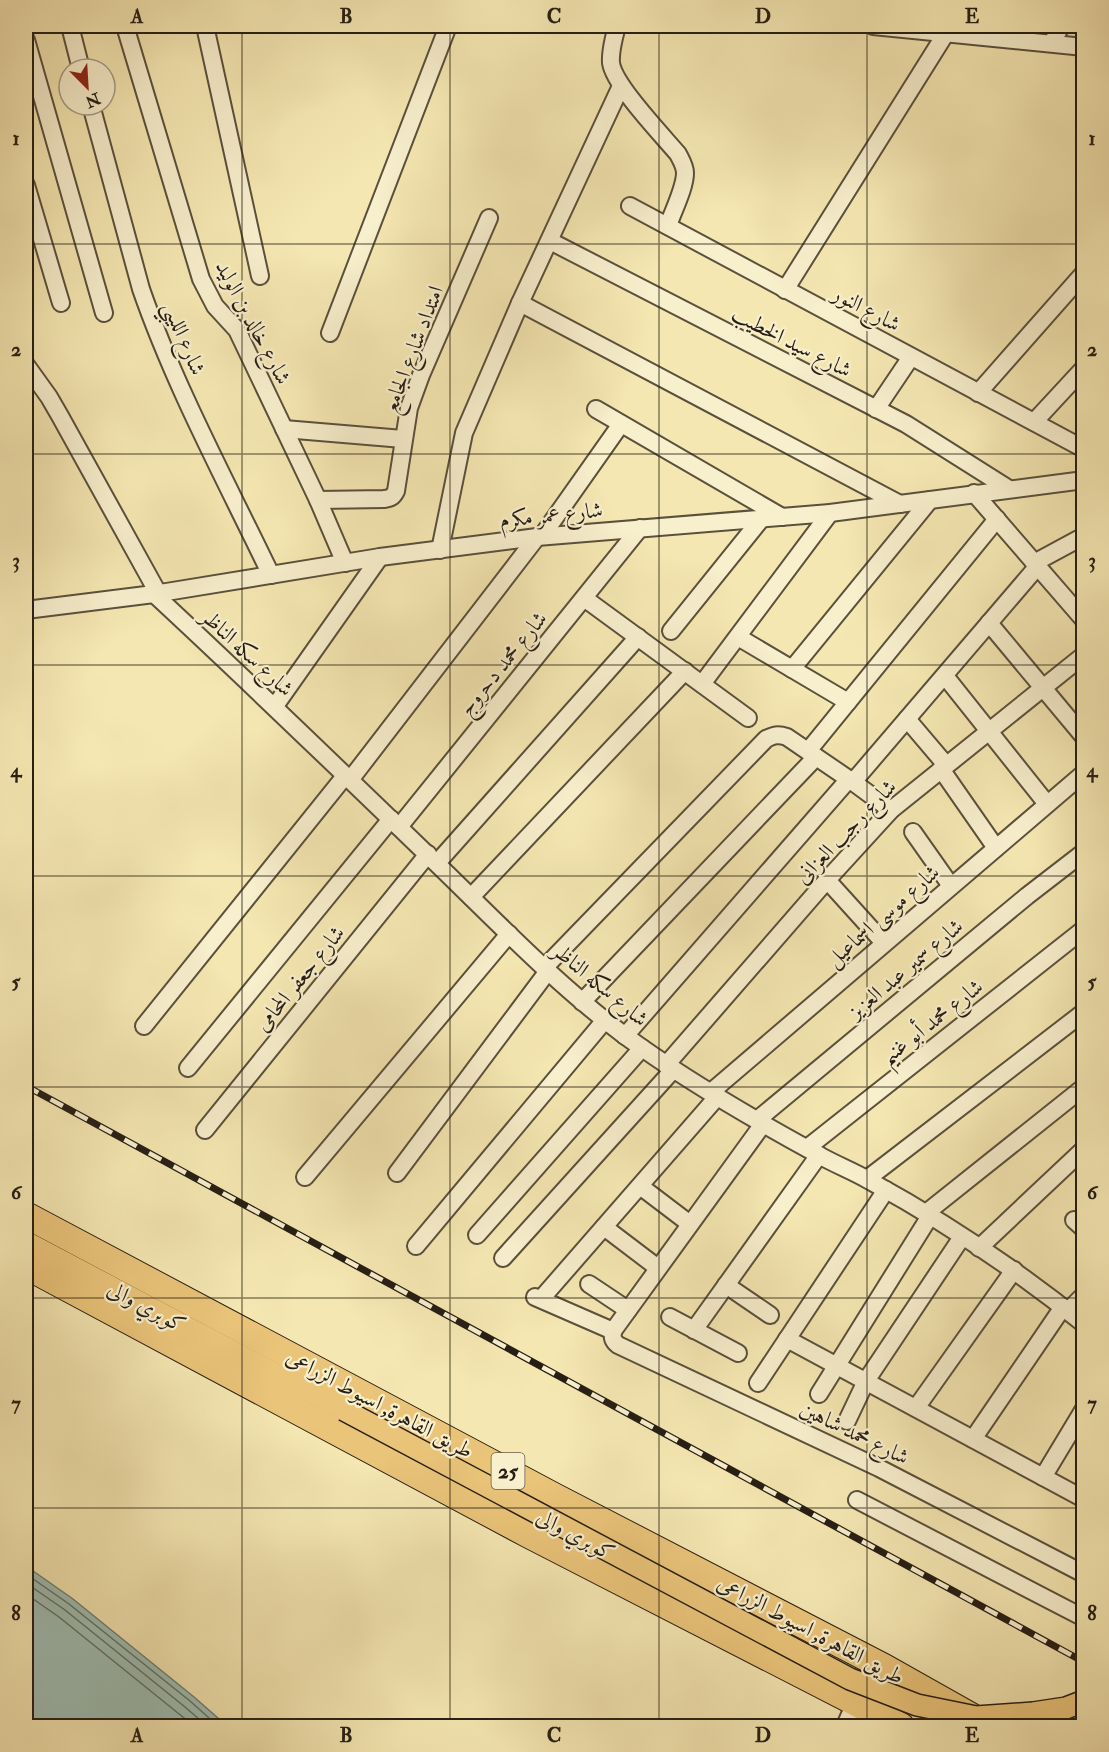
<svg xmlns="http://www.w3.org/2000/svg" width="1109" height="1752" font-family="'IM FELL Double Pica',Amiri,serif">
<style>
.water{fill:#9ebeb4;stroke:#6e7e74;stroke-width:1.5}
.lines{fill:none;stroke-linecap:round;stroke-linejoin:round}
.shore{stroke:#626e64;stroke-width:1.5}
.minor-casing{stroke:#5a503c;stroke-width:20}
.major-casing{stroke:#261e14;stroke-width:24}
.highway-casing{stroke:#261e14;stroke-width:28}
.minor{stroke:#f8efcd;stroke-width:16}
.major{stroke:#eac479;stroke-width:21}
.highway{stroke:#eac479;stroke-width:26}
.rail-casing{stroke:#261e14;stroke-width:7}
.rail{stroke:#f8efcd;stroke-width:4.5;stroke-dasharray:14;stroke-linecap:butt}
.major-bridge-casing{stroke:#261e14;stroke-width:24;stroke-linecap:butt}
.major-bridge{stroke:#eac479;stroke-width:21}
.grid{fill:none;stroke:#261e14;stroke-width:1.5;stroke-opacity:0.55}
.labels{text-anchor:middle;stroke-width:4.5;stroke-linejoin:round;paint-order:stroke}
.shield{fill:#f8efcd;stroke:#655d4c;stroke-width:1.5}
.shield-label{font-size:21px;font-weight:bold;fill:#261e14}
.street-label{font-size:22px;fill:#261e14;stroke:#f8efcd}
.neatline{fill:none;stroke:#261e14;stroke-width:2}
.grid-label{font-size:20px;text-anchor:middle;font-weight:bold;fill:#261e14}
</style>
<rect width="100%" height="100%" fill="#f5e7b2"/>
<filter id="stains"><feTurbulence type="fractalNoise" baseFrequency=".00333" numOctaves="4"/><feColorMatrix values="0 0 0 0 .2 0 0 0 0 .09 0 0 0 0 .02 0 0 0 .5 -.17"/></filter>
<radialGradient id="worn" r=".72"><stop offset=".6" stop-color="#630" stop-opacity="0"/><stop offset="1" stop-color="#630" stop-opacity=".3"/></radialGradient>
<path class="water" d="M26,1566L73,1599L194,1697L227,1726H26Z"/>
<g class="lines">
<g class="shore">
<path d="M26,1574L69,1604L190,1701L218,1726"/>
<path d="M26,1583L65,1610L185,1707L207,1726"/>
<path d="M26,1594L59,1617L194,1726"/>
</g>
<defs>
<g id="minor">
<path d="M70,26L81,69"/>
<path d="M125,26L201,279L215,306L237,330L318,500L345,563"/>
<path d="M205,26L260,276"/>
<path d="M617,26C614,37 610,51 611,63C614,85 662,135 678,154C681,160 685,166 685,173C685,188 673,211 668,226"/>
<path d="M873,26L1084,47"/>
<path d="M26,40L104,313"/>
<path d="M1052,43L1061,26"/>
<path d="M91,105L141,289C175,387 226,481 271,575"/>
<path d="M26,185L61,303"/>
<path d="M630,206L1084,449"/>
<path d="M550,241L906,424L1009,489"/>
<path d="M785,290L946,33"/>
<path d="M520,303L900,504"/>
<path d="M330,333L448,26"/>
<path d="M26,365L49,397L60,416L158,593"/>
<path d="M978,393L1083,274"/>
<path d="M596,409L782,517"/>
<path d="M876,409L911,357"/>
<path d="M1034,422L1084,368"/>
<path d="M284,429L403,439"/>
<path d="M974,493L1084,620"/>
<path d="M318,500L384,499C391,498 393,497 396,491L409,408L421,375L489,218"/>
<path d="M542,536L621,424"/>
<path d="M440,550L464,433L520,303L621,86"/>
<path d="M1034,563L1084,536"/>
<path d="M154,594C249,682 342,772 435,862C496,921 556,984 624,1035C685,1080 751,1118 817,1154C834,1164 853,1171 870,1181C945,1222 1017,1270 1084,1324"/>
<path d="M584,598L748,718"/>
<path d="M26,610L154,594L380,557L537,537L830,513L1084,480"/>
<path d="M989,623L1084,737"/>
<path d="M671,631L762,518"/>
<path d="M738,637L848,702"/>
<path d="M792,669L930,500"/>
<path d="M945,676L1047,804"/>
<path d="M702,684L830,513"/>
<path d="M275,706L380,557"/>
<path d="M907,719L946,765"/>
<path d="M808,751L997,519"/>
<path d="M941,769L996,848"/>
<path d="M350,780L537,537"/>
<path d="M853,782L1037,567"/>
<path d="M399,827L640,528"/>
<path d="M913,832L951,886"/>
<path d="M437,863L638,637"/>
<path d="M827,880L884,943"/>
<path d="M471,897L685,671"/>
<path d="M544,968L766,739C774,735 778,734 787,737L853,782L891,810"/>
<path d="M582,1002L816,757"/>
<path d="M144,1026L345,776"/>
<path d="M625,1036L849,779"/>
<path d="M666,1065L827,880L891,810L1084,655"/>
<path d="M188,1068L391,819"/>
<path d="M711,1092L1084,773"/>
<path d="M757,1120L1027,896L1084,852"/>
<path d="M205,1130L428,854"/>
<path d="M807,1148L1084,929"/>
<path d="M397,1173L548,971"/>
<path d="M305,1177L509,934"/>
<path d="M867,1179L1084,1012"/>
<path d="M640,1186L690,1224"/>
<path d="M926,1213L1084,1087"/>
<path d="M1074,1220L1084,1229"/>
<path d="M604,1227L658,1268"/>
<path d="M477,1235L642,1048"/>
<path d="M416,1246L605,1020"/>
<path d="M979,1248L1084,1149"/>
<path d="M503,1258L673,1070"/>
<path d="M589,1284L628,1310"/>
<path d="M726,1285L770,1315"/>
<path d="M535,1297L613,1331"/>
<path d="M541,1299L718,1096"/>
<path d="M1068,1311L1084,1295"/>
<path d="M670,1317L738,1353"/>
<path d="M694,1330L819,1155"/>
<path d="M613,1331C612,1338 613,1341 618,1345L879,1468L1084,1574"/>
<path d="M613,1331L763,1124"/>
<path d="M787,1339L1084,1499"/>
<path d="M758,1383L886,1190"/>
<path d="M819,1394L930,1216"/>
<path d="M916,1408L1014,1270"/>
<path d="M847,1421L866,1381L962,1237"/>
<path d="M973,1439L1063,1307"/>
<path d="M1043,1477L1084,1409"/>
<path d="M857,1500L1084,1618"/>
<path d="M845,1726L855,1703"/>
</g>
<path id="major" d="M26,1242L344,1410"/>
<g id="highway">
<path d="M26,1215L554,1496L884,1667L971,1716"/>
<path d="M26,1266L529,1535L901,1726"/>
</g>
</defs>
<use href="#minor" class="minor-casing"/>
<use href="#major" class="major-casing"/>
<use href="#highway" class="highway-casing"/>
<use href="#minor" class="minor"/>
<use href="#major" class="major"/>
<use href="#highway" class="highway"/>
<defs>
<path id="rail" d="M26,1086L1084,1662"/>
</defs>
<use href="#rail" class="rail-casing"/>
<use href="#rail" class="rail"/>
<defs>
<path id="major-bridge" d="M344,1410L850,1679L917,1705L976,1717L1033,1713L1066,1708L1084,1701"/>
</defs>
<use href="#major-bridge" class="major-bridge-casing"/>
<use href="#major-bridge" class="major-bridge"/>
</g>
<path class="grid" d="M242,26V1726M450,26V1726M659,26V1726M867,26V1726M26,244H1084M26,454H1084M26,665H1084M26,876H1084M26,1087H1084M26,1298H1084M26,1508H1084"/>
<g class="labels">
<rect class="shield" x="491.5" y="1453" width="33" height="36" rx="4.5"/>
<g class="shield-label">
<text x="508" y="1478">25</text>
</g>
<g class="street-label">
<text transform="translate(867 308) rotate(28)" y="8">شارع النور</text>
<text transform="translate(254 322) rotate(62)" y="8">شارع خالد بن الوليد</text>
<text transform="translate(185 338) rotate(67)" y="8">شارع الليبي</text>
<text transform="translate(792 341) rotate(27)" y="8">شارع سيد الخطيب</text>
<text transform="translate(412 349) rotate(-69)" y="8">امتداد شارع الجامع</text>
<text transform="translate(551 514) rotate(-6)" y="8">شارع عمر مكرم</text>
<text transform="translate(248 652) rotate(43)" y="8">شارع سكه الناظر</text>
<text transform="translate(502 663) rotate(-51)" y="8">شارع محمد دحروج</text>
<text transform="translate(845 831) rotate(-46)" y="8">شارع رجب العزانى</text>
<text transform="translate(882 915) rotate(-41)" y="8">شارع موسى اسماعيل</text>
<text transform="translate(905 968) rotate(-40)" y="8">شارع سمير عبد العزيز</text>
<text transform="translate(299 978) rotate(-51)" y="8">شارع جعفر المحامى</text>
<text transform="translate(601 984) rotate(40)" y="8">شارع سكه الناظر</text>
<text transform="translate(931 1021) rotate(-38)" y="8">شارع محمد أبو غنيم</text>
<text transform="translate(147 1306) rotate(28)" y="8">كوبري والى</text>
<text transform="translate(380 1403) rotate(28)" y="8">طريق القاهرة, اسيوط الزراعى</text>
<text transform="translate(855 1432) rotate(26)" y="8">شارع محمد شاهين</text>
<text transform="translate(576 1534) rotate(28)" y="8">كوبري والى</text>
<text transform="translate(811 1629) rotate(28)" y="8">طريق القاهرة, اسيوط الزراعى</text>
</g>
</g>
<rect width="1109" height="1752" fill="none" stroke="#f5e7b2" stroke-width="66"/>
<g transform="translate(87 87) rotate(156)"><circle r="28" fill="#f8efcd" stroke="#a49b83" stroke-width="1.5"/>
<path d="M0-4.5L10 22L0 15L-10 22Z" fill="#8f2418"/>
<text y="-9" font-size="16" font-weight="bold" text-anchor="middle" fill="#261e14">N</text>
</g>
<rect x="33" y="33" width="1043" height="1686" class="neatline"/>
<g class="grid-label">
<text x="137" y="23">A</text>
<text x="346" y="23">B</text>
<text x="554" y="23">C</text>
<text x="763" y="23">D</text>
<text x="972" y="23">E</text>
<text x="16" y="145">1</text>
<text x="1092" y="145">1</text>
<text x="16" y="356">2</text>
<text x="1092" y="356">2</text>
<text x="16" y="567">3</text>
<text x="1092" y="567">3</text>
<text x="16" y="777">4</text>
<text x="1092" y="777">4</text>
<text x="16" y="988">5</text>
<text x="1092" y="988">5</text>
<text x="16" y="1199">6</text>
<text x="1092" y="1199">6</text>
<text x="16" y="1410">7</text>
<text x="1092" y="1410">7</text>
<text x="16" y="1620">8</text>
<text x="1092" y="1620">8</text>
<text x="137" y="1742">A</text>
<text x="346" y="1742">B</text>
<text x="554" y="1742">C</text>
<text x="763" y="1742">D</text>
<text x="972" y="1742">E</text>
</g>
<rect width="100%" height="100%" filter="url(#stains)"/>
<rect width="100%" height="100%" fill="url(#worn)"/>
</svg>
